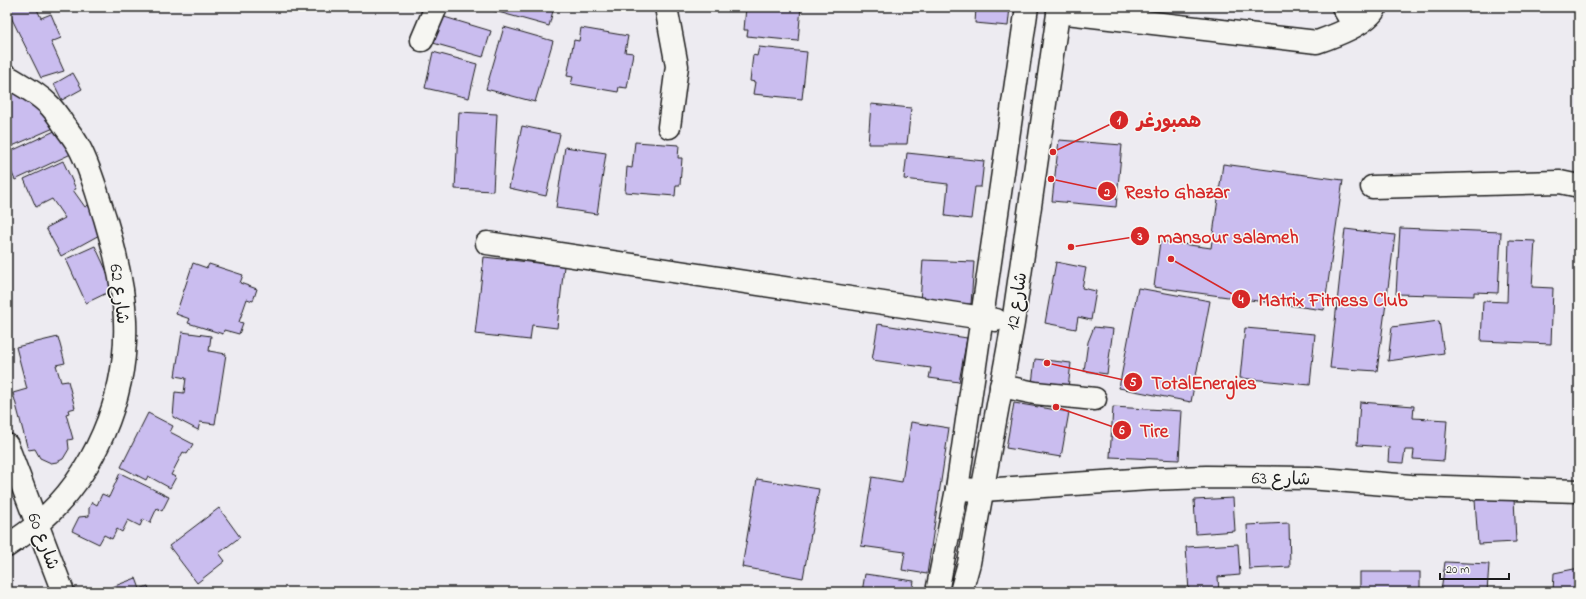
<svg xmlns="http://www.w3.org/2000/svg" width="1586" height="599" font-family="'Indie Flower','Playpen Sans Arabic',sans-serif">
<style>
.building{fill:#cabdef;stroke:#1c1c1c}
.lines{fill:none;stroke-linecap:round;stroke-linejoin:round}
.minor-casing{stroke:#1c1c1c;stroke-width:25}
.minor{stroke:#f6f6f2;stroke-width:22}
.labels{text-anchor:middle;stroke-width:3;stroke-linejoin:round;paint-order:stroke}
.street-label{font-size:18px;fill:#1c1c1c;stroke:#f6f6f2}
.leader{fill:none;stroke:#d62828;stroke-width:1.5}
.callout-dot{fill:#d62828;stroke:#f6f6f2;stroke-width:1.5}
.mark-label{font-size:12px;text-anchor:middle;font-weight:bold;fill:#fff}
.callout-label{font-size:19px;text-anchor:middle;font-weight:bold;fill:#d62828;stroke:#f6f6f2;stroke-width:3;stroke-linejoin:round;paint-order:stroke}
</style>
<rect width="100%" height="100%" fill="#edebf1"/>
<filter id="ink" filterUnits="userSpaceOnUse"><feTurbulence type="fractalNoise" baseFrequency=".025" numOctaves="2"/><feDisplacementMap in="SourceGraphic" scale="8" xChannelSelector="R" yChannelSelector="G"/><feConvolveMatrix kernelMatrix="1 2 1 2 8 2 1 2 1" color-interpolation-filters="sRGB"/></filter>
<g filter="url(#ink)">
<g class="building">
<path d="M12,7H36L41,18L51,14L61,38L51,42L64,71L41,78L7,9Z"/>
<path d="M480,7H554L549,26Z"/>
<path d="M746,7H801L798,41L747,36L748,30H744Z"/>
<path d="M964,7H1010L1008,26L975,23L976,8Z"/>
<path d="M441,16L491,31L483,57L433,43Z"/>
<path d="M504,27L553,41L535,102L486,89Z"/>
<path d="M581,28L628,36L625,52L633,53L627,88L619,87L618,92L571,84L573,77L567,76L574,40L579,41Z"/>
<path d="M759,47L807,52L802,99L753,94L755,82L750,81L753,55L757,56Z"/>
<path d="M433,52L477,64L469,98L425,88Z"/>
<path d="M73,73L82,89L62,100L54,84Z"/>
<path d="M7,91L15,94L33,104L56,127L10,147L7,140Z"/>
<path d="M871,104L911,108L907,144H868Z"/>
<path d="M459,112L497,114L493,191L455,189Z"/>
<path d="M522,126L560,134L546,196L509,188Z"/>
<path d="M59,129L71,154L15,180L7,162V153Z"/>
<path d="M1059,140L1122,145L1116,207L1052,201Z"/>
<path d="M635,142L679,145L678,158H682L680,185H676L675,196L625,192L627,167L632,168Z"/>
<path d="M565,147L606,153L597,214L556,208Z"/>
<path d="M907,153L984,161L981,187H975L971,219L945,216L948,184L904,179Z"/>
<path d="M63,161L76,189L73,190L85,207L88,205L103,233L61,256L46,228L65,218L52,199L36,207L24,179Z"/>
<path d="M1223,164L1343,180L1324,310L1154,287L1160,241L1211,248Z"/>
<path d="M1400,228L1501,232L1498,293L1474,292V296L1396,294Z"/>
<path d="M1345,229L1395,235L1377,371L1330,368Z"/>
<path d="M1509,240L1535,241L1532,287L1553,288L1551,344L1481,341L1483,301L1507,302Z"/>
<path d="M95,246L115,289L86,303L66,259Z"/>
<path d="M484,257L564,266L557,328L532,325L530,340L475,334Z"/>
<path d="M923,260L974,262L971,304L920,302Z"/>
<path d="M1056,262L1086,268L1082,288L1096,291L1091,320L1078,317L1076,329L1045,323Z"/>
<path d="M193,263L207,268L209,264L243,275L240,283L257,289L253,301L247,299L239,322L243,323L239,334L224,330L223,334L188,323L190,319L176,314Z"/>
<path d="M1138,288L1210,301L1191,402L1119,388Z"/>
<path d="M1439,321L1444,353L1388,361L1392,327Z"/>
<path d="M878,324L967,338L959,382L929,378L931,368L872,360Z"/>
<path d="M1094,327L1113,329L1107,374L1084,371L1088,342Z"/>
<path d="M1245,328L1315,334L1310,385L1240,378Z"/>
<path d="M182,332L211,336L209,351L226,354L215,424L200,422L198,430L173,417L175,392L184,393L186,378L175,376Z"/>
<path d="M58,337L65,363L56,365L61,382L68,381L75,408L68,410L69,413L66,414L73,439L68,440L69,449L63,459L57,462L51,463L40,458L35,449L28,450L13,393L27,389L16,347Z"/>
<path d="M1035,359L1071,363L1068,388L1032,384Z"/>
<path d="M1360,402L1414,406L1413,418L1447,420L1444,461L1413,459L1414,450H1405L1403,463L1388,462L1389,447L1357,445Z"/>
<path d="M1014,403L1069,412L1061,457L1006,448Z"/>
<path d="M1113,407L1182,411L1179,460L1110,457Z"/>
<path d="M148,413L173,426L170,432L193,444L187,454L183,452L171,475L176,477L170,488L148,476L146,480L121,467Z"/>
<path d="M911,422L949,428L927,574L902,570L905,552L861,546L872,477L902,482Z"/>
<path d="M120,473L169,497L162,511L157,508L150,523L143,519L140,526L128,520L122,532L117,529L112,539L104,535L99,544L72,531L79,517L89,516V508L92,502L97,505L102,494L109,497Z"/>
<path d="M757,479L819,489L803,578L742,567Z"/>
<path d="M1233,498L1235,531L1196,534L1194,500Z"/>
<path d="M1514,498L1516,542L1478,544L1475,500Z"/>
<path d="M219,508L240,537L219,553L225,561L197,583L169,546Z"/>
<path d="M1289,523L1290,567L1249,569L1247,525Z"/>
<path d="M1238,544L1240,575L1218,577L1219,592H1189L1186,547Z"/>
<path d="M1445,562L1489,564L1487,592H1441Z"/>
<path d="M1579,568V592H1553L1554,573Z"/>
<rect x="1360" y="572" width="60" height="20"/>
<path d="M865,574L914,581L912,592H862Z"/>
<path d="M136,578L140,589L148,586L150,592H99Z"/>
</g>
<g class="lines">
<defs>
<g id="minor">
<path d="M666,7L677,66L669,127"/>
<path d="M1343,7L1354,26"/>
<path d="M1058,12L1317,42C1334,36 1368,24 1376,7"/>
<path d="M422,40L436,7"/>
<path d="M7,76C21,85 36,92 47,103C54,109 59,117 64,125C69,132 75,139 79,147C91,169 97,194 105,218C115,251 124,286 125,321C128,395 94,478 36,525C27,533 17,539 7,546"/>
<path d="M1372,187L1560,182L1579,186"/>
<path d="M487,243L996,320"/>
<path d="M1001,386L1035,393L1095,399"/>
<path d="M7,445L63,592"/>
<path d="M957,489L983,490L1149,479L1206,477L1309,478L1411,486L1579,491"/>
<path d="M937,592L957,489L1027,7"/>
<path d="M961,592L969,563L1013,323L1059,7"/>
</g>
</defs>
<use href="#minor" class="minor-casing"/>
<use href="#minor" class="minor"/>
</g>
</g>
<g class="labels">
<g class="street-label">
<text transform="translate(120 294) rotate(83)" y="6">شارع 62</text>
<text transform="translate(1016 301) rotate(-81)" y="6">شارع 12</text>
<text transform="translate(1281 478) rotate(1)" y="6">شارع 63</text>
<text transform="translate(44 541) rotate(69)" y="6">شارع 60</text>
</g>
</g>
<path class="leader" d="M1053 152L1119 120M1051 179L1107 191M1071 247L1140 236M1171 259L1241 299M1047 363L1133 382M1056 407L1122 430"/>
<g class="callout-dot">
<circle cx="1053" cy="152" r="4"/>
<circle cx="1051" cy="179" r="4"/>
<circle cx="1071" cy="247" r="4"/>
<circle cx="1171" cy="259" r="4"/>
<circle cx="1047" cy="363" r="4"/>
<circle cx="1056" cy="407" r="4"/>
<circle cx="1119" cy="120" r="10"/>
<circle cx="1107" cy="191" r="10"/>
<circle cx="1140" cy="236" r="10"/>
<circle cx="1241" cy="299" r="10"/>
<circle cx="1133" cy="382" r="10"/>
<circle cx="1122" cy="430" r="10"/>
</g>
<g class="mark-label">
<text x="1119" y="124">1</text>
<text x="1107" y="196">2</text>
<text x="1140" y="240">3</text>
<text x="1241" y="303">4</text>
<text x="1133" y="386">5</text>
<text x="1122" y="434">6</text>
</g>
<g class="callout-label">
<text x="1169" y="127">همبورغر</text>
<text x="1177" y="198">Resto Ghazar</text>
<text x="1228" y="243">mansour salameh</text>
<text x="1333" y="306">Matrix Fitness Club</text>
<text x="1204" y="389">TotalEnergies</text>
<text x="1154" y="437">Tire</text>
</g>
<rect width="1586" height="599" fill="none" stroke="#f6f6f2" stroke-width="24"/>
<rect x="12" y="12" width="1562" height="575" fill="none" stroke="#1c1c1c" stroke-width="1.5" filter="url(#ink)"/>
<path d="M1440 573v6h69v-6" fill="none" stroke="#1c1c1c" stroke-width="2"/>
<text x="1446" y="573" font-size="12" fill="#1c1c1c" stroke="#f6f6f2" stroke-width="3" paint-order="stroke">20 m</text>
</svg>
